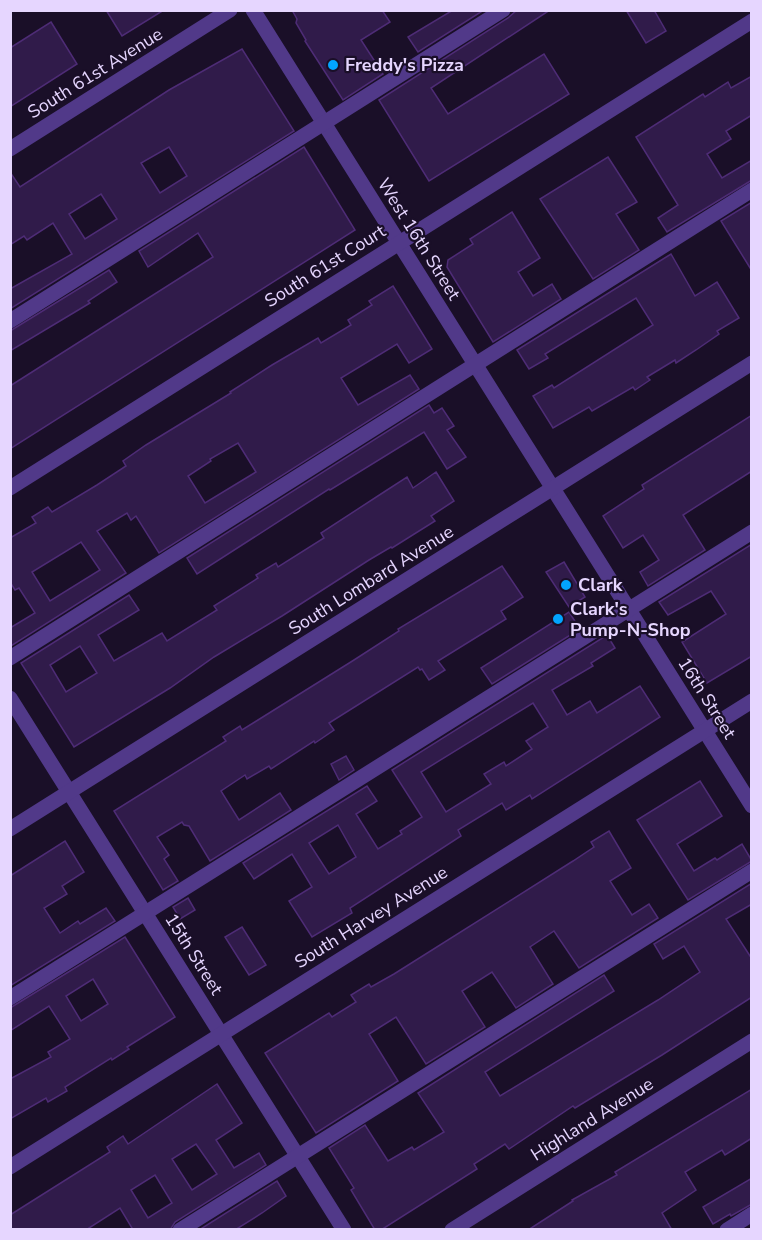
<svg xmlns="http://www.w3.org/2000/svg" width="762" height="1240" font-family="'Nunito Sans',sans-serif">
<style>
.building{fill:#301b4a;stroke:#4e2c76;stroke-width:1.5;fill-rule:evenodd}
.lines{fill:none;stroke-linecap:round;stroke-linejoin:round}
.minor{stroke:#513989;stroke-width:15}
.poi-dot{fill:#02a4ff;stroke:#1a0f28;stroke-width:2}
.labels{text-anchor:middle;stroke-width:4.5;stroke-linejoin:round;paint-order:stroke}
.poi-label{font-size:18px;font-weight:bold;fill:#e6d6ff;stroke:#1a0f28;text-anchor:start}
.street-label{font-size:18px;fill:#e6d6ff;stroke:#1a0f28}
</style>
<rect width="100%" height="100%" fill="#1a0f28"/>
<g class="building">
<path d="M106,10H164L122,36Z"/>
<path d="M292,10H382L390,22L361,40L383,74L343,100L305,41L306,40L296,23L297,19Z"/>
<path d="M453,10H484L418,52L408,37Z"/>
<path d="M517,10H550L431,88L448,114L544,54L569,94L429,181L379,100L508,18Z"/>
<path d="M626,10H654L666,31L646,43Z"/>
<path d="M51,22L77,64L10,107V48Z"/>
<path d="M242,49L294,131L10,309V289L72,254L53,223L27,240L24,236L10,245V172L20,187L169,90ZM169,147L187,176L160,193L141,163ZM101,194L117,219L85,239L69,214Z"/>
<path d="M752,76V115L726,131L731,139L707,154L722,178L752,160V180L667,232L658,218L678,205L636,137L703,94L705,97L728,82L731,88Z"/>
<path d="M304,147L355,230L10,449V386L213,257L198,233L148,267L139,251Z"/>
<path d="M608,157L637,202L616,214L639,250L593,279L540,199Z"/>
<path d="M752,202V271L721,221Z"/>
<path d="M512,212L540,258L518,272L533,296L552,284L561,299L493,342L447,267L448,260L473,244L470,239Z"/>
<path d="M671,254L695,296L717,282L739,318L717,331L719,334L696,350L676,363L675,360L647,377L650,380L635,390L633,387L592,411L589,407L553,428L533,396L552,385L554,388L653,325L636,298L545,354L548,358L529,369L517,350Z"/>
<path d="M109,270L117,282L88,301L90,303L10,351V331Z"/>
<path d="M393,286L432,349L409,363L397,344L341,378L358,405L410,375L419,389L159,553L136,516L131,520L127,513L97,531L126,573L11,646L10,628L35,613L19,588L15,590L10,582V538L36,523L32,517L48,507L52,512L97,485L126,466L123,461L146,445L231,393L230,392L272,365L318,338L321,343L351,325L348,320L372,305L369,301ZM238,443L256,472L205,503L188,476L211,461L210,459ZM81,542L100,570L50,601L32,572Z"/>
<path d="M429,405L434,413L442,408L454,426L447,430L466,457L447,469L424,432L330,490L329,489L197,574L187,558Z"/>
<path d="M752,415V471L683,515L705,550L648,586L640,572L659,560L643,535L623,548L603,516L644,489L642,485Z"/>
<path d="M436,472L454,501L431,516L435,521L392,548L391,547L369,560L282,616L214,657L170,688L74,747L21,663L129,595L139,610L98,635L114,661L162,633L167,641L217,610L214,606L258,578L256,575L276,563L278,567L324,538L321,533L384,492L407,477L413,488ZM80,646L97,673L66,692L50,665Z"/>
<path d="M752,544V656L707,683L682,642L726,614L711,591L668,615L659,602Z"/>
<path d="M564,562L585,597L569,607L546,572Z"/>
<path d="M502,566L523,597L501,611L506,619L438,661L445,670L429,680L422,669L420,670L418,667L329,723L334,730L315,743L314,741L271,769L269,766L247,779L245,775L221,791L239,820L280,793L291,810L210,861L189,826L184,825L182,822L157,837L169,855L164,859L178,881L163,890L114,811L226,741L223,737L240,726L242,730L354,660L399,631L398,629Z"/>
<path d="M569,612L580,629L492,684L481,668Z"/>
<path d="M607,635L615,648L591,663L593,666L552,690L567,715L590,701L597,713L640,686L660,717L532,799L530,795L506,810L502,803L458,830L461,836L350,908L352,913L312,937L289,901L312,887L292,854L254,879L243,863L367,786L377,801L356,814L378,849L402,834L400,831L422,817L392,770ZM533,703L548,727L526,741L532,749L506,766L504,762L484,774L491,784L446,812L421,772ZM338,825L356,857L329,874L309,843Z"/>
<path d="M346,756L354,770L339,780L331,764Z"/>
<path d="M700,781L722,816L677,844L694,871L715,858L717,860L742,844L752,861L688,900L637,820Z"/>
<path d="M609,831L631,868L610,881L632,915L649,904L658,918L579,968L554,931L530,947L553,984L516,1008L492,972L462,991L485,1027L426,1064L396,1017L369,1034L398,1081L316,1133L265,1053L329,1013L332,1017L356,1002L351,995L369,984L371,987L394,974L573,861L594,847L591,842Z"/>
<path d="M65,841L84,872L62,886L67,894L44,908L60,933L78,921L80,924L106,908L115,921L10,986V876Z"/>
<path d="M752,883V904L726,919L752,959V997L662,1055L575,1108L573,1106L509,1149L505,1144L474,1164L477,1169L381,1230H375L351,1190L354,1188L329,1148L365,1125L388,1161L412,1147L414,1150L444,1132L418,1093L604,975L614,991L485,1072L500,1096L658,1000L700,972L684,946L663,959L654,944Z"/>
<path d="M188,898L195,910L180,919L173,907Z"/>
<path d="M242,927L266,965L249,975L225,937Z"/>
<path d="M125,937L175,1017L127,1047L129,1049L112,1060L111,1058L65,1087L67,1091L48,1102L46,1098L10,1119V1079L51,1057L48,1052L70,1039L49,1006L10,1031V1008ZM93,979L108,1004L81,1021L66,996Z"/>
<path d="M217,1084L242,1123L216,1140L234,1168L259,1153L266,1165L175,1222L170,1230H129L132,1228L120,1208L86,1230H10V1215L110,1152L107,1147L123,1136L128,1144ZM196,1144L217,1174L192,1190L172,1159ZM155,1175L172,1203L148,1218L131,1190Z"/>
<path d="M752,1089V1138L725,1155L722,1150L685,1172L696,1190L662,1213L672,1230H528L573,1201L572,1200L617,1175L615,1172Z"/>
<path d="M752,1178V1204L731,1216L730,1214L713,1224L703,1207Z"/>
<path d="M277,1181L286,1196L262,1213L235,1230H199Z"/>
</g>
<g class="lines">
<g class="minor">
<path d="M253,10L752,806"/>
<path d="M10,149L230,10"/>
<path d="M10,321L503,10"/>
<path d="M10,488L752,21"/>
<path d="M10,658L752,190"/>
<path d="M10,698L344,1230"/>
<path d="M10,829L752,363"/>
<path d="M10,998L752,532"/>
<path d="M10,1167L752,701"/>
<path d="M180,1230L752,871"/>
<path d="M452,1230L752,1041"/>
<path d="M727,1230L752,1214"/>
</g>
</g>
<g class="poi-dot">
<circle cx="333" cy="65" r="6"/>
<circle cx="566" cy="585" r="6"/>
<circle cx="558" cy="619" r="6"/>
</g>
<g class="labels">
<g class="poi-label">
<text x="345" y="71">Freddy's Pizza</text>
<text x="578" y="591">Clark</text>
<text x="570" y="615">Clark's<tspan x="570" dy="21">Pump-N-Shop</tspan></text>
</g>
<g class="street-label">
<text transform="translate(95 73) rotate(-32)" y="6">South 61st Avenue</text>
<text transform="translate(419 239) rotate(58)" y="6">West 16th Street</text>
<text transform="translate(325 266) rotate(-32)" y="6">South 61st Court</text>
<text transform="translate(371 580) rotate(-32)" y="6">South Lombard Avenue</text>
<text transform="translate(707 698) rotate(58)" y="6">16th Street</text>
<text transform="translate(371 917) rotate(-32)" y="6">South Harvey Avenue</text>
<text transform="translate(194 954) rotate(58)" y="6">15th Street</text>
<text transform="translate(592 1119) rotate(-32)" y="6">Highland Avenue</text>
</g>
</g>
<rect width="762" height="1240" fill="none" stroke="#e6d6ff" stroke-width="24"/>
</svg>
